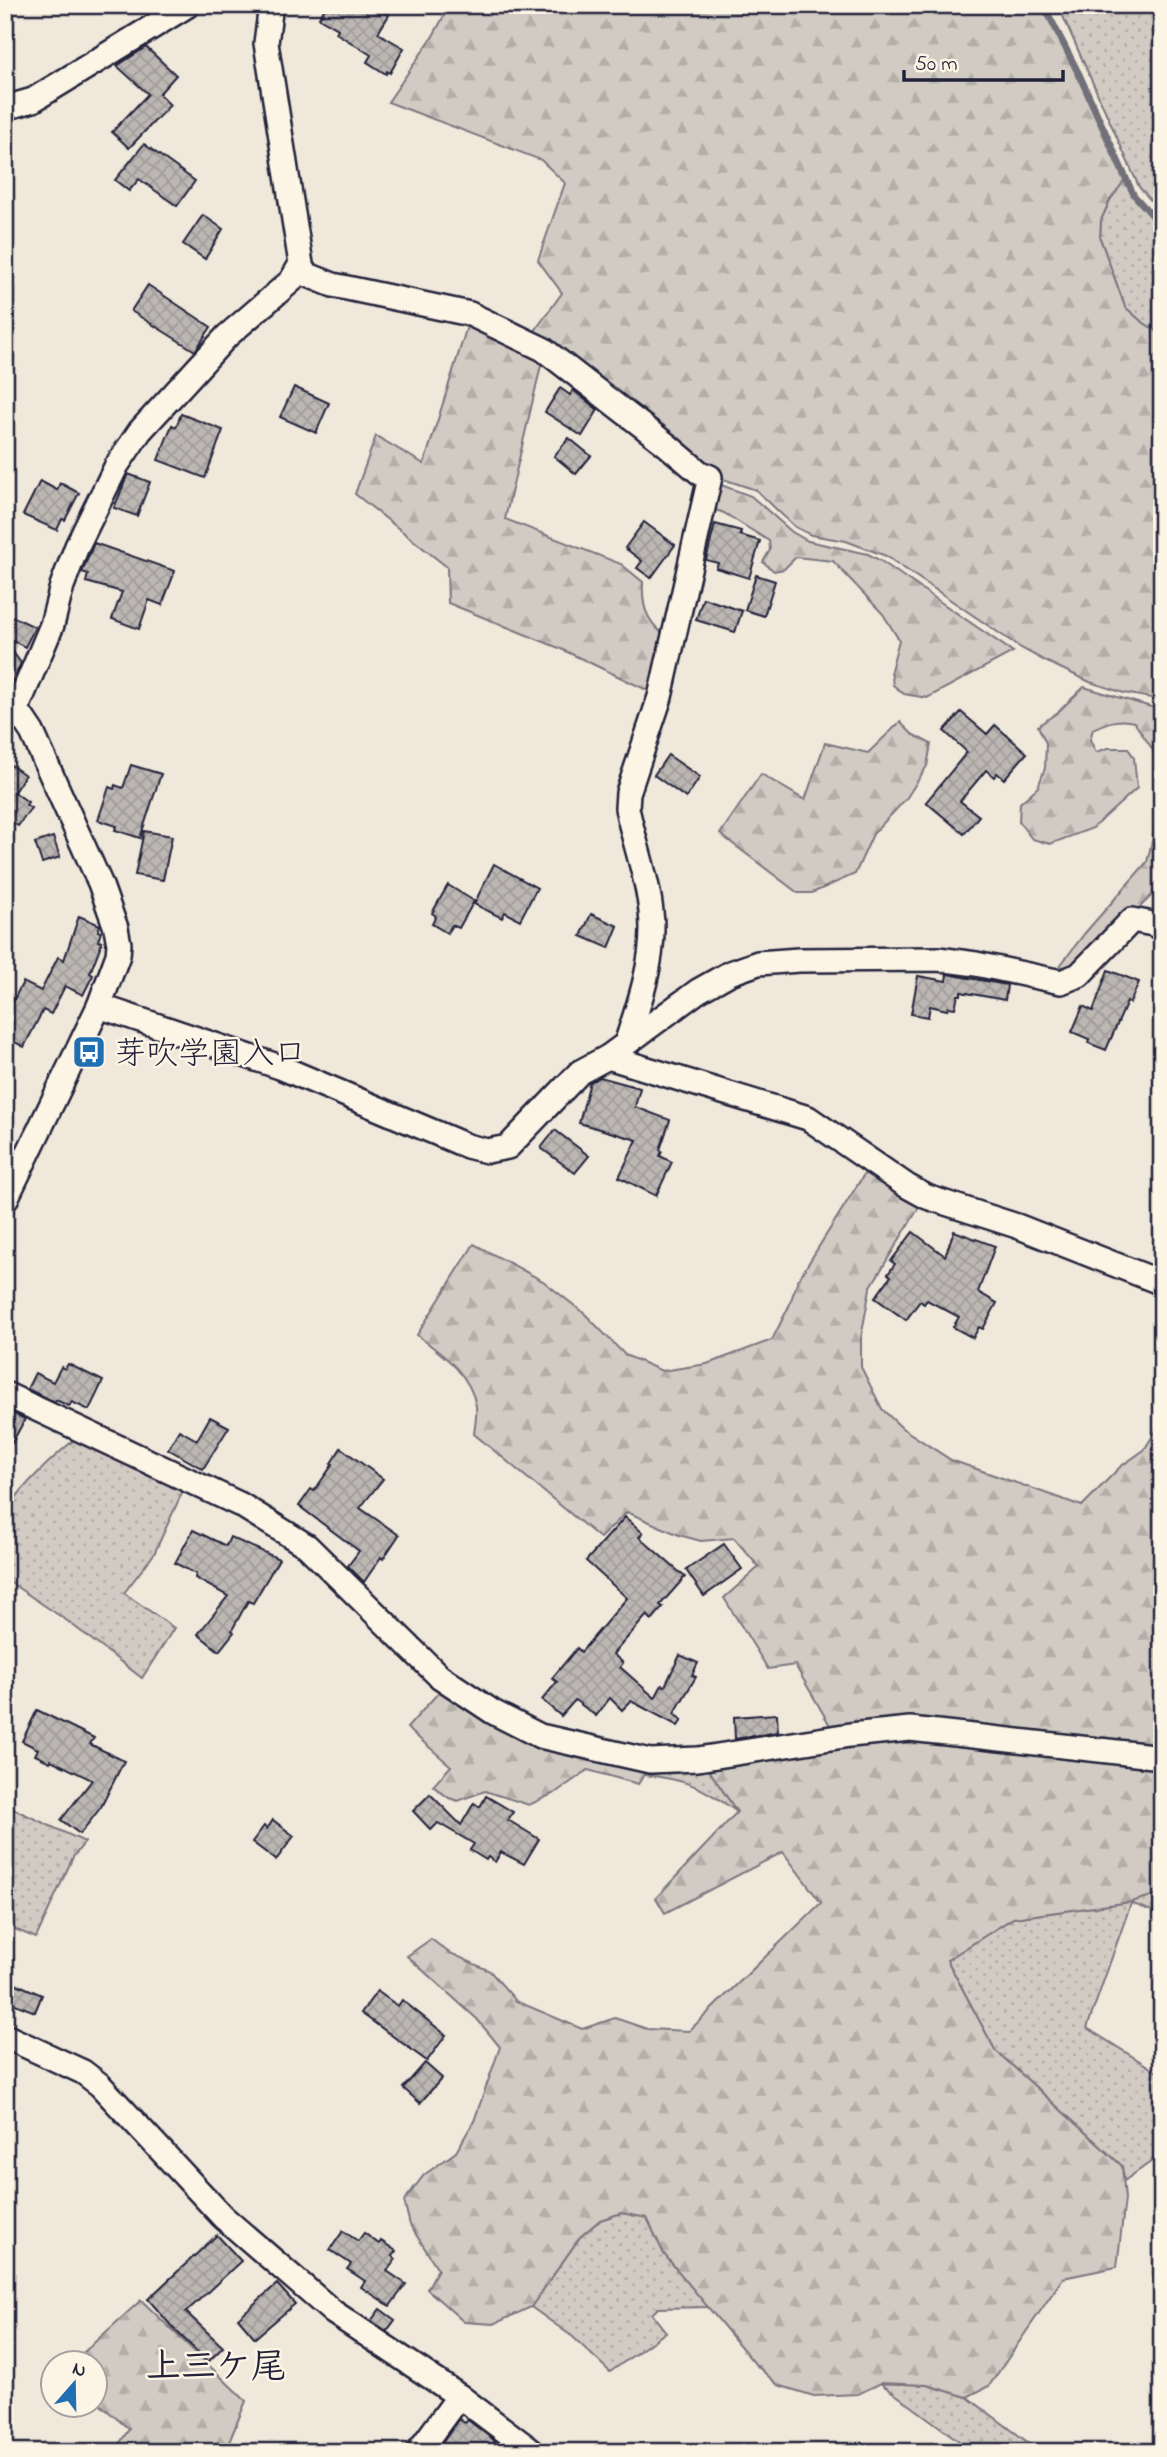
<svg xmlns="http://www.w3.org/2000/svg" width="1167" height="2457" font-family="'Indie Flower','Klee One',sans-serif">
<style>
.grass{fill:url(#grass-dots);stroke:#7a767f;stroke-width:2}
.forest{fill:url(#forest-firs);stroke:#7a767f;stroke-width:2}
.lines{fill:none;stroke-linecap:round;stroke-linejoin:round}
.stream{stroke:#716f79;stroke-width:6}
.building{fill:url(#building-cross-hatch);stroke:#22223b;stroke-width:2}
.street-casing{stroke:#22223b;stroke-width:28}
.street{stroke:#fcf5e5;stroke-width:23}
.labels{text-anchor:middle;stroke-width:5;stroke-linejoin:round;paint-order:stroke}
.poi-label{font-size:32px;fill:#22223b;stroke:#fcf5e5;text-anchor:start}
.quarter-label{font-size:35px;font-weight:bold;fill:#22223b;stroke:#fcf5e5}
</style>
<defs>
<pattern id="grass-dots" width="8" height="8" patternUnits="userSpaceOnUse" patternTransform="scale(1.75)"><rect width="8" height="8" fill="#d1cbc3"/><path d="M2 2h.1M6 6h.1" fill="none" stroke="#b3aea8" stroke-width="1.8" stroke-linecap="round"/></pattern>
<pattern id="forest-firs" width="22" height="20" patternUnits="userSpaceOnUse" patternTransform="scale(1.75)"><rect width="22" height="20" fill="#d1cbc3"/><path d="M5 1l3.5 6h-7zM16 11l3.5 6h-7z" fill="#b3aea8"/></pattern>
<pattern id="building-cross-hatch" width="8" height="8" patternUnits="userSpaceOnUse" patternTransform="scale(1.75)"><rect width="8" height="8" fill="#bcb7b3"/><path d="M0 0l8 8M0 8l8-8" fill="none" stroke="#a19d9b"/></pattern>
</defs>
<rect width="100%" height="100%" fill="#efe8db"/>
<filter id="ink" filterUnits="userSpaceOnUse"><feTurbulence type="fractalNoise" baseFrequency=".0143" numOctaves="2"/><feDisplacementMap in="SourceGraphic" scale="14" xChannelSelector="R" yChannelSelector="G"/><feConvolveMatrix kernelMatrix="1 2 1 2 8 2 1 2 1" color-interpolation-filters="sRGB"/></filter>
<g filter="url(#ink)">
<g class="grass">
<path d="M1058,5H1162V213L1139,187Z"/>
<path d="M1124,181L1133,197L1162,230V335L1141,321L1125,307L1100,238L1101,220L1110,200Z"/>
<path d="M79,1436L186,1484L154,1554L124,1593L174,1628L142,1678L66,1620L5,1579C5,1561 2,1534 5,1518C10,1495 60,1451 79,1436Z"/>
<path d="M645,1764H705L737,1812C703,1787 686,1779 644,1775Z"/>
<path d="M5,1805L85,1842L73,1857L36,1938L5,1925Z"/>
<path d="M1162,1893V1915L1131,1903L1087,2028L1162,2075V2154L1124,2181L1122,2166L995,2050L947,1960L1013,1918L1129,1902Z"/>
<path d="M621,2213L647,2217L664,2254L709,2307L658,2308L652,2314L666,2332L610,2372L573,2337L531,2307L580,2237L600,2220Z"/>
<path d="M880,2383L927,2385L967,2397L1041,2452H974Z"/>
</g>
<g class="forest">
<path d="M450,5H1041L1077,76L1124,181L1110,200L1101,220L1100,238L1125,307L1141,321L1162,335V700L1124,693L1090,682L1045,661L1021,648L886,556L846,541L811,535L795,527L756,490L717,477L529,339L562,293L538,260L565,183L541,160L388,102L433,36Z"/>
<path d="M469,320L542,361L505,519L621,564L643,582C642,604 645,619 663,634L651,692L559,648L448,603L447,567L355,494L376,436L424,464Z"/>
<path d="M713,482L751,496L792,532L808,541L868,554L881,561L1013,652L927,698L904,694L893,685L891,670L899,640L883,614L833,561L796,557L784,569L774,571L763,562L770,550L769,541L724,513L707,507Z"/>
<path d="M1084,687L1151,707L1162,708V782L1153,750L1134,722C1119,718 1107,722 1093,729L1090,740L1096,752L1108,748H1128L1134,758L1137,788L1093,828L1050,844L1032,839L1019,822L1020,803L1038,787L1045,768L1046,743L1038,726L1058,712Z"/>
<path d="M900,722L912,734L931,744L927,766L906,799L873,834L855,874L812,893H798L720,834L761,774L805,800L825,743L868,753Z"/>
<path d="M1162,800V885L1078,969L1053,975L1085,933L1147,862Z"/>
<path d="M870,1165L924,1199L870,1288L861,1338V1367L882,1409L902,1428L951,1460L1082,1506L1120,1467L1144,1450L1162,1421V1755L835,1734L795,1665L768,1669L724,1598L759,1567L734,1538L701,1541L679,1535L627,1512L600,1538L474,1434C475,1426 477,1415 476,1406C470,1373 442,1354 417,1335L474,1244L543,1281L585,1314L625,1355L662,1371L707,1364L772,1340L789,1306L798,1280Z"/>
<path d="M445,1685L487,1713L645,1764L644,1775L638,1784L588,1770L555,1793L529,1805L485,1791L458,1801L449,1798L433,1786L451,1766L407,1728Z"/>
<path d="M911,1734L1162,1761V1893L1131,1902L1013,1918L947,1960L995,2050L1122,2166L1125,2199L1117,2267L1063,2278L989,2386L967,2397L927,2385L881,2383L858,2394L814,2396L778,2385L755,2364L664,2254L647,2218L621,2213L600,2220L580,2237L531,2307L494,2324L464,2322L427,2289L438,2269L410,2225L404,2201L424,2175L456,2152L474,2121L500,2047L477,2019L407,1956L431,1939L448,1952L490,1971L516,2001L582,2029L615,2018L647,2029L689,2031L821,1903L783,1852L665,1913L656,1898L737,1812L705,1764Z"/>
<path d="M141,2300L246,2401L225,2452H114L129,2429L95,2400L94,2362H73Z"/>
</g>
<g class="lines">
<path class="stream" d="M1044,5L1079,73L1134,195L1162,226"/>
</g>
<g class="building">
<path d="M327,5H372L389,15L378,33L404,48L390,73L387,71L386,74L367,62L371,55L336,33L338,29L319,18Z"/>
<path d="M146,47L176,75L159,94L170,105L129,148L112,132L148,94L117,66Z"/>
<path d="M144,144L195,181L177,206L139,179L129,191L115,180Z"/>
<path d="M203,215L223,229L205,259L183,244Z"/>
<path d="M148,285L211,327L195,351L131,311Z"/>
<path d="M294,387L329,403L316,433L280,417Z"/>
<path d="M560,388L570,395L573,390L598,410L582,436L545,412Z"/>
<path d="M181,414L223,430L205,478L158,460L172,425L176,427Z"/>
<path d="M569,438L591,456L576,474L554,456Z"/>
<path d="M128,474L150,482L137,516L114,508Z"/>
<path d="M40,481L57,490L60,483L79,493L65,520L62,519L57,530L23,515Z"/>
<path d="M644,522L675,545L651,578L637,568L642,561L625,548Z"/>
<path d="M715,524L741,531L740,535L760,541L749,578L716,568L718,563L706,560Z"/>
<path d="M94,543L175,571L162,605L149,600L139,629L112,619L122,592L86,582L88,574L82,572Z"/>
<path d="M756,575L775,581L764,616L745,610Z"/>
<path d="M703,598L742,611L735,632L696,620Z"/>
<path d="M5,613L35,627L25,647L5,637Z"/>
<path d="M5,641L21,663L13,681L5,678Z"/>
<path d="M961,712L987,734L995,725L1027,753L1004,779L997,773L994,777L986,770L960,801L979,816L964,834L926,802L967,752L944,731Z"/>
<path d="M668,755L700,777L686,798L654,775Z"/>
<path d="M5,761L25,775L14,792L28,802L26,805L31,808L18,826L5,818Z"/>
<path d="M131,765L161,774L140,838L115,830L117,826L98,820L109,787L114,789L115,785L123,788Z"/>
<path d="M144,831L172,836L163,880L135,875Z"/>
<path d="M53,837L60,857L42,863L35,843Z"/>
<path d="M494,864L537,888L520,920L505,912L502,918L474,904Z"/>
<path d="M448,885L474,901L459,928L452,925L447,933L432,924L436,916L432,913Z"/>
<path d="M591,914L618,926L609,948L581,936Z"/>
<path d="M79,916L100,925L98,931L101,932L98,941L102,942L90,973L93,975L83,995L65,986L51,1014L43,1010L24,1047L5,1037V1016L23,982L41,991L58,957L64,960Z"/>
<path d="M1108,970L1139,982L1130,1003L1127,1002L1106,1050L1088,1043L1089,1039L1072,1032L1083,1006L1093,1011Z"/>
<path d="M947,974L1007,985L1005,1000L961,992V995H958L955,1008L948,1007L947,1010L930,1006L928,1017L911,1014L918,976L946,981Z"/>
<path d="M600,1077L640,1088L635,1107L670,1120L660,1150L662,1151L660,1156L672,1162L656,1196L619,1177L637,1140L579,1123L590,1082Z"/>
<path d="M555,1130L589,1156L575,1173L541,1148Z"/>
<path d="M954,1231L995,1246L978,1292L997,1303L983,1329L979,1327L973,1338L953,1327L959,1317L927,1300L924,1304L920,1301L906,1320L875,1298L891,1276L888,1274L895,1264L891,1261L913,1232L945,1256Z"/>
<path d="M68,1364L103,1381L89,1410L72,1402L69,1406L56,1400L55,1402L27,1389L35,1373L53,1382L61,1367L65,1369Z"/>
<path d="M5,1410L25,1419L5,1456Z"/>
<path d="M210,1417L229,1427L203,1469L168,1449L179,1430L197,1440Z"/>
<path d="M341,1448L383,1479L360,1508L399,1535L383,1559L381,1557L364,1582L348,1566L359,1551L299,1506L311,1489L314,1491L333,1464L331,1463Z"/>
<path d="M625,1517L643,1533L639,1537L685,1577L660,1605L663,1607L652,1620L647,1615L613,1654L623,1663L620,1667L655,1698L662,1685L665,1686L680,1655L698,1663L692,1675L696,1677L674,1714L682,1720L678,1726L631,1701L622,1710L610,1698L596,1716L575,1700L561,1716L542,1700L557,1682L552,1678L577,1648L581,1652L627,1598L586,1561Z"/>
<path d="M193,1530L226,1546L230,1537L279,1559L253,1603L248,1601L232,1630L234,1632L219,1651L198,1634L228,1596L195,1578L196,1574L175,1563Z"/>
<path d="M724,1544L742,1569L704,1596L686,1570Z"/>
<path d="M37,1710L94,1738L90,1744L124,1761L101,1807L80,1834L61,1820L92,1780L51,1760L50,1762L35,1755L38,1749L22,1741Z"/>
<path d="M777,1714L778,1732L735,1739L734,1717Z"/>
<path d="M430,1794L461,1825L474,1803L480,1807L486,1796L513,1812L508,1820L539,1839L524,1864L501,1852L495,1862L488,1857L486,1860L470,1850L474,1844L438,1823L431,1830L413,1811Z"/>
<path d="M273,1820L294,1836L276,1860L252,1842L264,1826L267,1829Z"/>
<path d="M10,1981L42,1995L35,2012L5,2000V1992Z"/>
<path d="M377,1991L398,2006L402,2000L446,2035L427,2061L361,2013Z"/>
<path d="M425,2063L442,2078L420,2103L403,2088Z"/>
<path d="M343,2231L358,2241L364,2233L379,2244L381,2241L396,2251L392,2256L396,2259L387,2271L406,2284L390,2306L361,2287L365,2281L347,2269L351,2264L330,2250Z"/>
<path d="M217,2235L241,2261L186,2312L223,2347L208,2362L173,2328L148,2299Z"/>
<path d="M277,2284L295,2304L255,2338L238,2318Z"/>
<path d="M380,2309L395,2320L387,2331L371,2321Z"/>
<path d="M459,2419L465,2423L468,2420L495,2441L487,2452H436Z"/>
</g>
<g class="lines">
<defs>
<g id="street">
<path d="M5,108L33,100L188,5"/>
<path d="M298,271L333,285L470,314L543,349L667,445L700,473L710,477L660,697L628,793L627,808C635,847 652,889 652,929C652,968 638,1007 626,1044"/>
<path d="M5,692L32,732L100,883L116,928L119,944L118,955L99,1006L5,1201"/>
<path d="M17,708L52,625L62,586L77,546L117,465L140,431L227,336L291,281L301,264L266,43L271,5"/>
<path d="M99,1006L280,1067L467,1146L487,1151L508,1147L580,1072L608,1057L698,991L730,973L758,963L799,960L938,959L976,964L1061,982L1079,975L1132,920L1153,924L1162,929"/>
<path d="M608,1057L808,1118L907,1186L927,1197L1017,1226L1162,1283"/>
<path d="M5,1394L241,1505L307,1546L439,1676L493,1712L540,1736L650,1761L698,1759L850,1735L910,1729L1162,1757"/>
<path d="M5,2036L83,2072L100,2085L223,2217L333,2312L459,2396L533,2452"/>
<path d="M418,2452L459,2396"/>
</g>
</defs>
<use href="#street" class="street-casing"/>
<use href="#street" class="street"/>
</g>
</g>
<defs>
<symbol id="bus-square" viewBox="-11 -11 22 22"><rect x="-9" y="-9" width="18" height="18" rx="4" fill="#1f6fb2" stroke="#fcf5e5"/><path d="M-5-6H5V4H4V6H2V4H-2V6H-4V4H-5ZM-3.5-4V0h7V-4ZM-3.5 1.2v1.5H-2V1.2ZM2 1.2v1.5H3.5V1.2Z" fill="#fff"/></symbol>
</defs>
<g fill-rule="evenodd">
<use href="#bus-square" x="70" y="1033" width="38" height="38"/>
</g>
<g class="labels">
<g class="poi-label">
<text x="114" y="1063">芽吹学園入口</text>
</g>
<g class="quarter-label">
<text x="216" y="2377">上三ケ尾</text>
</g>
</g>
<rect width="1167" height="2457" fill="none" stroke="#fcf5e5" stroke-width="28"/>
<rect x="14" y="14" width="1139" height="2429" fill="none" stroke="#22223b" stroke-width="2.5" filter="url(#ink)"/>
<g transform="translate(74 2384) rotate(20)"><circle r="33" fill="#fcf5e5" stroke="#a5a1a1" stroke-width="2"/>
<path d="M0-5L12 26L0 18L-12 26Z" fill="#1f6fb2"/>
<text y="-10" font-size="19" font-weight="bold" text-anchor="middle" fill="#22223b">N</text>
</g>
<path d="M904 70v10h159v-10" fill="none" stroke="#22223b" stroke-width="3.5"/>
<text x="915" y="70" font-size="21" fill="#22223b" stroke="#fcf5e5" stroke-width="5" paint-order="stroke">50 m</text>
</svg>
